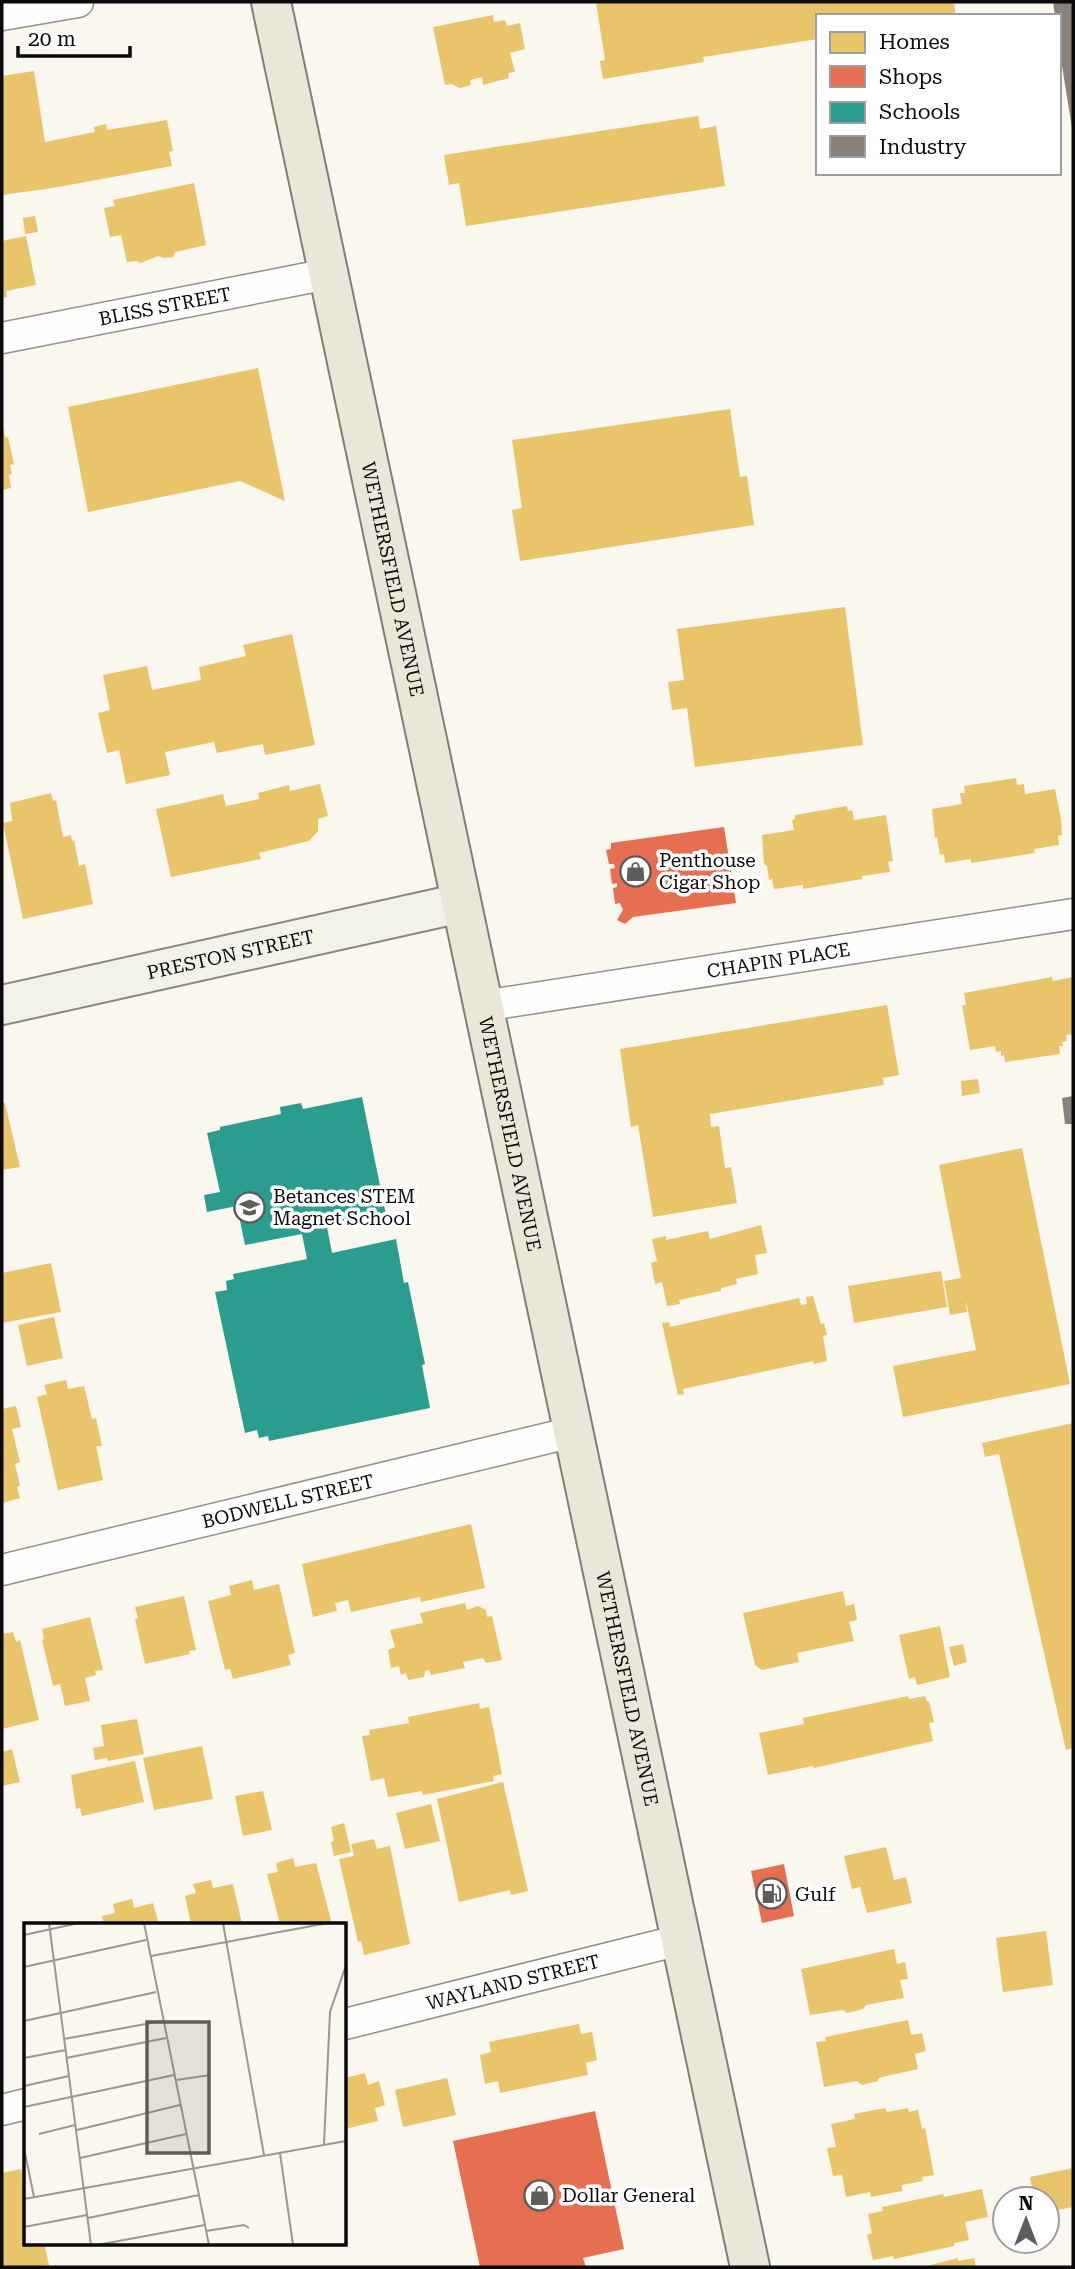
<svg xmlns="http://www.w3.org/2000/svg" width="1075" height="2269" font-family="'Roboto Serif',serif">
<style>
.homes{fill:#e9c46a}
.shops{fill:#e76f51}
.schools{fill:#2a9d8f}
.industry{fill:#8a817c}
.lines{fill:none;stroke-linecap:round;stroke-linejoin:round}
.street-casing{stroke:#92918d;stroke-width:33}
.secondary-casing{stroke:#888783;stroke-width:42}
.primary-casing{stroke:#7f7e7a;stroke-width:42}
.street{stroke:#fefefc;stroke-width:30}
.secondary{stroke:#f3f2e8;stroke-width:38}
.primary{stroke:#eae6d8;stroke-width:38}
.labels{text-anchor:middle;stroke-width:7;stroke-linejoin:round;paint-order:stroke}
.street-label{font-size:19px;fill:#0a0a0a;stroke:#fff}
.poi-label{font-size:19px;fill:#0a0a0a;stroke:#fff;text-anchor:start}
.inset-road{fill:none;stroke:#999893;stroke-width:2}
.view{fill:#5e5d5a;fill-opacity:0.15;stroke:#5e5d5a;stroke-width:3.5}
.inset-edge{fill:none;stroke:#0a0a0a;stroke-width:3.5}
</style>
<rect width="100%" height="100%" fill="#f9f7ee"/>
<g class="homes">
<path d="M596,2H954L956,16H818V39L703,57L704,62L603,79L600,61L605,60Z"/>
<path d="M493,15L494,22L505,20L507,26L520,23L525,49L510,53L515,72L508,73L509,78L483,85L482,77L470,80L471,85L460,88L451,84L445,85L433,27Z"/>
<path d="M34,71L45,142L95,132L94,127L106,124L107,130L167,120L173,151L169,152L172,166L53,188L2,195V76Z"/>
<path d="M698,116L700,129L716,126L725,186L466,226L459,183L449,185L444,155Z"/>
<path d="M194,183L206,245L175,252L173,257L164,258L158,256L141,263L136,261L127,262L121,235L110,237L104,208L115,206L113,200Z"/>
<path d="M35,216L38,232L25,234L23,218Z"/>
<path d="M26,236L36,285L6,291L7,297L2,298V241Z"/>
<path d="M258,368L285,501L240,481L88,512L68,407Z"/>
<path d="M730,409L740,477L747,476L754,525L520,561L512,510L522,508L512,440Z"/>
<path d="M3,426L5,438L8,437L14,464L10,465L12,474L9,475L11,488L2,490Z"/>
<path d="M845,607L863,745L695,767L687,708L672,710L668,682L684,680L677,629Z"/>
<path d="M292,634L315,745L265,755L263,744L217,753L214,742L165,752L170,775L126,784L119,750L107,753L98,713L110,710L103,675L147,666L152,690L201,680L199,667L246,656L243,645Z"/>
<path d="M1016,778L1017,785L1024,784L1025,794L1055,789L1061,819L1062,835L1058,836L1059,845L1034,849L1035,853L971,863V859L945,863L944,854L940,855L937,837L935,838L932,809L962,804L960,793H965L964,786Z"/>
<path d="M320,784L328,816L318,819V831L309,841L259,853L261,859L171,877L156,809L223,794L226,806L259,799L258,793L289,785L290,791Z"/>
<path d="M51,793L53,801L56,800L63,837L71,835L72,841L74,840L79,866L85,864L93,904L23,919L3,823L12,821L10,803Z"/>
<path d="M847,806L848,811L852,810L854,820L886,815L893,861L888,862L890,872L862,876V879L803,889V885L774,889L772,879L769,880L767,866L764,864L762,835L794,830L792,820L795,819V815Z"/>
<path d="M1052,977L1053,981L1073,977V1034L1066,1035L1067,1041L1062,1042L1063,1046H1059L1060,1054L1005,1062L1004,1055L1001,1056V1051L996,1052L995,1046L970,1050L962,1005H966L964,993Z"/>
<path d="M887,1005L899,1075L883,1078L884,1085L710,1114L711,1127L719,1126L725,1168L731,1167L737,1203L653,1217L638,1125L631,1127L620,1049Z"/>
<path d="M978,1079L980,1093L962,1096L961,1081Z"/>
<path d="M2,1103H5L20,1167L2,1170Z"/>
<path d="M1022,1148L1070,1384L903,1417L893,1366L976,1350L966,1300L967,1312L950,1315L944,1281L961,1278L939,1165Z"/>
<path d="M761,1225L767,1253L755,1255L758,1274L736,1279L737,1284L721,1288V1291L679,1300L680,1304L667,1306L662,1282L655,1284L651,1263L657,1261L652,1239L666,1236V1240L708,1231L710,1239Z"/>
<path d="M51,1263L61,1312L2,1323V1273Z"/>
<path d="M941,1271L947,1307L854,1323L848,1286Z"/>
<path d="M813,1296L821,1324L824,1323L827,1335L823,1336L827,1361L814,1364L813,1361L683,1389L684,1394L678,1395L662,1323L669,1322L670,1327L799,1298L801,1305L807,1304L806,1297Z"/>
<path d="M54,1317L63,1358L27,1366L18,1325Z"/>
<path d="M66,1380L68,1389L84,1386L92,1419L96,1418L102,1446H96L103,1480L58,1490L37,1397L47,1394L44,1385Z"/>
<path d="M16,1406L21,1427L12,1429L20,1462L15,1464L20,1486L17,1487L20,1498L2,1503V1409Z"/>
<path d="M1073,1423V1748L1066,1750L999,1454L985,1457L982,1443Z"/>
<path d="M471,1524L485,1588L421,1602L420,1597L351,1612L348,1600L335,1603L337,1611L313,1617L302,1564Z"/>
<path d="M252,1580L254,1590L279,1584L295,1653L288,1655L291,1665L233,1679L230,1669L225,1670L208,1601L231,1595L229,1586Z"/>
<path d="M843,1591L846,1606L854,1604L857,1620L849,1622L854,1641L797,1653L799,1662L762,1670L755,1665L743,1613Z"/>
<path d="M184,1596L196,1650L189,1651L190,1654L145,1664L135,1619L138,1618L135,1607Z"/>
<path d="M465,1603L467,1610L478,1606L486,1610L487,1617L492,1616L502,1660L486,1663L483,1658L463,1662L465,1668L431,1675L429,1670L425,1671L424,1677L408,1680L406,1673L401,1675L399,1666L391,1668L388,1650L395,1647L390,1630L423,1623L420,1613Z"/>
<path d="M90,1617L103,1670L95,1671L96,1675L85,1678L90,1701L65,1706L60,1684L53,1686L42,1640L44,1639L42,1629Z"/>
<path d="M940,1626L950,1677L917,1685L915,1677L909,1679L899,1635Z"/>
<path d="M13,1632L16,1642L20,1640L39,1720L2,1729V1634Z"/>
<path d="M963,1644L967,1662L954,1666L949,1647Z"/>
<path d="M908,1696L909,1699L925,1696L927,1702L929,1701L934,1722L929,1723L933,1741L814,1768L813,1766L768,1775L759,1733L804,1724L803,1718Z"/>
<path d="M479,1703L480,1709L489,1707L502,1774L493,1776L494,1781L423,1795L422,1791L388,1797L384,1778L371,1781L362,1736L370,1735L369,1730L409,1723L408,1717Z"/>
<path d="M137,1719L144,1754L108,1761L107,1758L95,1760L93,1748L104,1746L101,1725Z"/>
<path d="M202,1746L213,1799L154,1810L143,1758Z"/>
<path d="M12,1749L20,1782L2,1786V1752Z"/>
<path d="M135,1761L144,1802L82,1816L80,1808L76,1809L71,1775Z"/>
<path d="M503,1782L528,1891L511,1895L510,1890L459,1902L437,1799Z"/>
<path d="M263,1791L272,1830L243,1836L235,1796Z"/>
<path d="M431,1804L440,1841L405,1849L396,1813Z"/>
<path d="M344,1823L351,1852L334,1856L331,1842L334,1841L331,1827Z"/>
<path d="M374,1839L377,1849L390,1846L410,1944L364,1955L361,1941L358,1942L339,1859L354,1856L351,1844Z"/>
<path d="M886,1847L894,1880L906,1877L912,1903L867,1913L860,1887L852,1889L844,1856Z"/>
<path d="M293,1858L295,1867L316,1863L332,1924H280L267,1874L278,1872L276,1863Z"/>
<path d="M211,1880L213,1888L233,1884L242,1924H191L185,1896L196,1893L193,1884Z"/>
<path d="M132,1899L134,1908L153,1903L159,1924H104L102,1916L115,1913L113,1904Z"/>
<path d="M1046,1931L1053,1985L1003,1992L996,1938Z"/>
<path d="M894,1949L897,1964L905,1962L908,1979L900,1980L904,1998L866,2005L863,2009L847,2013L843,2010L810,2015L801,1969Z"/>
<path d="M908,2020L911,2035L922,2033L926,2051L915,2054L918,2069L882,2077L878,2079V2081L862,2085L857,2081L824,2087L816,2042L826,2041L825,2037Z"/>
<path d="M579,2024L581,2034L592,2032L597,2060L586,2063L588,2075L500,2093L498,2081L485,2084L480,2055L491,2052L489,2042Z"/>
<path d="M365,2073L368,2085L379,2081L385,2105L375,2108L378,2121L345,2129V2078Z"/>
<path d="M447,2078L456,2115L403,2127L395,2090Z"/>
<path d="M885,2108L887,2112L908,2108L909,2112L918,2110L922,2129L925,2128L934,2175L922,2177L923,2181L902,2185V2191L871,2197L870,2192L846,2197L842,2175L833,2176L827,2148L836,2147L831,2124L855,2119L854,2114Z"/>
<path d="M1073,2168V2207L1047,2212V2199H1034L1030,2177Z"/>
<path d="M21,2169L23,2181L26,2180V2243H44L49,2265L40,2267H2V2173Z"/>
<path d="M982,2189L988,2217L965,2222L969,2240L954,2243V2246L894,2259L893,2256L873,2260L867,2235L872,2233L868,2214L883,2211L882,2207L943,2194L944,2197Z"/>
<path d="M958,2258V2261L974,2258L976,2267H923Z"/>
</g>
<g class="shops">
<path d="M724,827L736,903L633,917L625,924L617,920L623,910L620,903L615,904L613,888L617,887V883L612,884L610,869L615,868L614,864H609L606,850L611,849V843Z"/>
<path d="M784,1864L794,1916L762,1923L751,1871Z"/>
<path d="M595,2111L624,2249L583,2258L586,2267H480L453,2141Z"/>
</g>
<path class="schools" d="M362,1097L386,1215L327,1227L332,1253L396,1239L404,1283L408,1282L425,1364L422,1365L430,1408L269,1441L268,1436L259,1438L257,1430L245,1433L215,1292L227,1290L226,1281L234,1279L233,1274L307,1259L302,1234L245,1245L237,1206L207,1212L204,1195L220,1192L207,1133L220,1130V1127L281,1114L280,1107L301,1103L303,1109Z"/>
<g class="industry">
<path d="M1053,2H1073V134L1059,47V16H1055Z"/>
<path d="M1073,1096V1124H1065L1062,1098Z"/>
</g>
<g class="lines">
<defs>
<g id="street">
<path d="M2,15L78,2"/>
<path id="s1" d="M2,338L328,274"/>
<path id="s2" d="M483,1006L1073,914"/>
<path id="s3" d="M2,1570L573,1432"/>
<path id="s4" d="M345,2024L680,1940"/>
<path d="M2,2110L26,2104"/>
</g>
<g id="secondary">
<path id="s5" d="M2,1005L461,903"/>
</g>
<g id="primary">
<path id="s6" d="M271,2L750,2267"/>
</g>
</defs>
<use href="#street" class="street-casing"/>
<use href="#secondary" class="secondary-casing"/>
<use href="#primary" class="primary-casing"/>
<use href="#street" class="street"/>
<use href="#secondary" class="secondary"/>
<use href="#primary" class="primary"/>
</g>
<defs>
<symbol id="shop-ring" viewBox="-11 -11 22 22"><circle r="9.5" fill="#fff" stroke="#5e5d5a" stroke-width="1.5"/><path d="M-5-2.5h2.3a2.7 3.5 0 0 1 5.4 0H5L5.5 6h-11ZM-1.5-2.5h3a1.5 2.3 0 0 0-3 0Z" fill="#5e5d5a"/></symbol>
<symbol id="school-ring" viewBox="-11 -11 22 22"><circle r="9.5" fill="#fff" stroke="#5e5d5a" stroke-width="1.5"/><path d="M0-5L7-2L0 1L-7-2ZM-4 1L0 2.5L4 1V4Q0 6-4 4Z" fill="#5e5d5a"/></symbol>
<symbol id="fuel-ring" viewBox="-11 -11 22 22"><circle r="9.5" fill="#fff" stroke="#5e5d5a" stroke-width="1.5"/><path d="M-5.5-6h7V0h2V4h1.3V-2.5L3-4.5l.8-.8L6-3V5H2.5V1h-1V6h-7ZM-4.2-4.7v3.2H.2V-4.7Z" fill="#5e5d5a"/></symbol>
</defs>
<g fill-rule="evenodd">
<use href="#shop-ring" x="618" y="854" width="35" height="35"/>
<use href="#school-ring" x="232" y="1190" width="35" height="35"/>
<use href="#fuel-ring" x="754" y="1876" width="35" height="35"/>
<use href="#shop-ring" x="522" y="2178" width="35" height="35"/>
</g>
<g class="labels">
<g class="street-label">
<text dy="7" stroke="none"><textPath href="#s1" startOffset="166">BLISS STREET</textPath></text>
<text dy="7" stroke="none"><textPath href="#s6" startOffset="590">WETHERSFIELD AVENUE</textPath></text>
<text dy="7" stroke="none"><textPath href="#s5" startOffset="234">PRESTON STREET</textPath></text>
<text dy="7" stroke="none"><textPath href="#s2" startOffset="299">CHAPIN PLACE</textPath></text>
<text dy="7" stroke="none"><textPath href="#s6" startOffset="1157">WETHERSFIELD AVENUE</textPath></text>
<text dy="7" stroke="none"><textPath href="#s3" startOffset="294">BODWELL STREET</textPath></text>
<text dy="7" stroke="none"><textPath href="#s6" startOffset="1724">WETHERSFIELD AVENUE</textPath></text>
<text dy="7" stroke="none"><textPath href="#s4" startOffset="173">WAYLAND STREET</textPath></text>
</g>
<g class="poi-label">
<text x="659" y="867">Penthouse<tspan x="659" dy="22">Cigar Shop</tspan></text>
<text x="273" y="1203">Betances STEM<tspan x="273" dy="22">Magnet School</tspan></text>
<text x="795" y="1901">Gulf</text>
<text x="562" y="2202">Dollar General</text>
</g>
</g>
<g transform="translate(24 1923)">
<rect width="322" height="322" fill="#f9f7ee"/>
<path class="inset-road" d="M25,0L67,322M120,0L185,322M199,0L240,232M0,12L55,0M127,33L304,0M0,44L122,17M0,98L132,69M40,116L138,98M0,135L42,127M42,135L142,115M153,157L186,152M0,163L45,153M0,184L150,152M53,207L156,182M15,211L51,202M300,221L306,89L322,42M0,225L10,274M256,230L269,322M56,235L162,211M0,276L322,218M64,295L175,272M0,304L63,292M182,308L220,302L225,305M73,322L181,302"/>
<path class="view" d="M123,99H185V230H123Z"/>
<rect width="322" height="322" class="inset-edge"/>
</g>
<rect width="1075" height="2269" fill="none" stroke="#0a0a0a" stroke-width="7"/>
<rect x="816" y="14" width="245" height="161" fill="#ffffff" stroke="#9d9d9d" stroke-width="2"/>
<rect x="830" y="32" width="35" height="21" fill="#e9c46a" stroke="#9d9d9d" stroke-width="2"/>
<text x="879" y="49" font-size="21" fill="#0a0a0a">Homes</text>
<rect x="830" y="66" width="35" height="21" fill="#e76f51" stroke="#9d9d9d" stroke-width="2"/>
<text x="879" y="84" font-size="21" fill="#0a0a0a">Shops</text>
<rect x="830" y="102" width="35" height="21" fill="#2a9d8f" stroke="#9d9d9d" stroke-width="2"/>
<text x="879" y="119" font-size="21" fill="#0a0a0a">Schools</text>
<rect x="830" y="136" width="35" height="21" fill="#8a817c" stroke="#9d9d9d" stroke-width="2"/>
<text x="879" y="154" font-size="21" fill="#0a0a0a">Industry</text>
<g transform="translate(1026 2220)"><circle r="33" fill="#ffffff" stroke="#9d9d9d" stroke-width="2"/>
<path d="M0-5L12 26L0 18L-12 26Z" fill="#5e5d5a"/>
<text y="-10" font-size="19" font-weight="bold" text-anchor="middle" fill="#0a0a0a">N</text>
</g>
<path d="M18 46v10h112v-10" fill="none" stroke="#0a0a0a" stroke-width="3.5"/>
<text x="28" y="46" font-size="21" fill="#0a0a0a" stroke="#ffffff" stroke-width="5" paint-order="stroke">20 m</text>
</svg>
